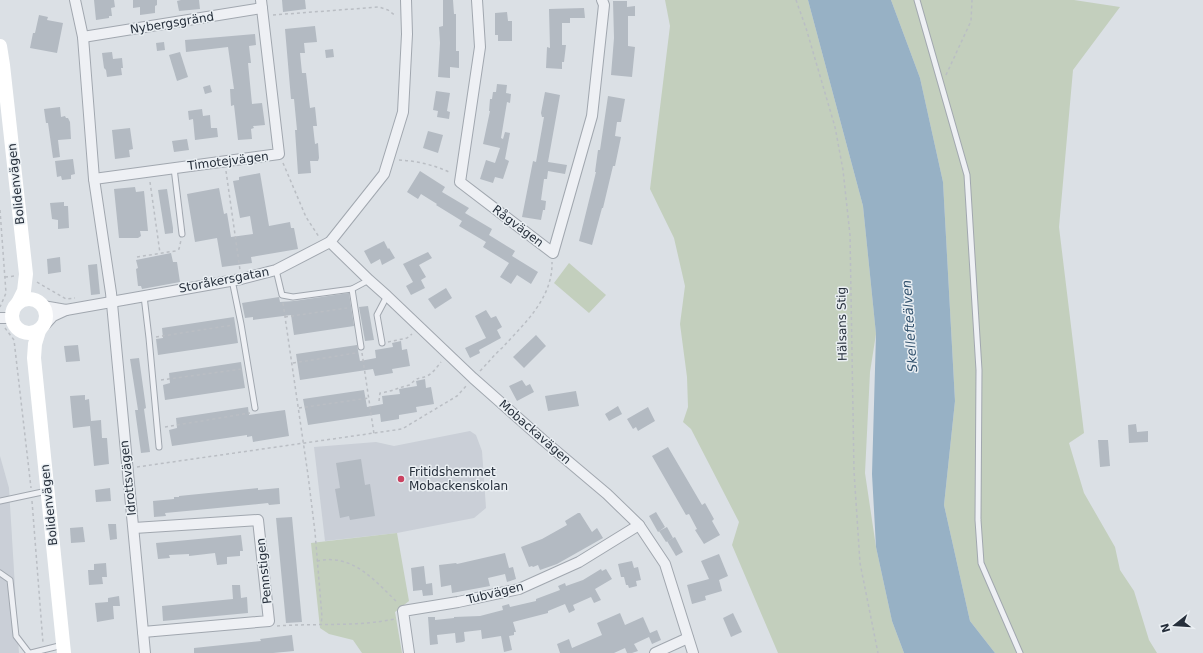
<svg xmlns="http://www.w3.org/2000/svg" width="1203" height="653" font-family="'DejaVu Sans',sans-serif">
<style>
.built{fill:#cacfd7}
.green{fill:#c3cfbd}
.water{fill:#97b1c5}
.building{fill:#b3bac2}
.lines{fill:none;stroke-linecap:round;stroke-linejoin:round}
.lane-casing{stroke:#a1a7af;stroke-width:7}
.street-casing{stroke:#a1a7af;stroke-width:12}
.path{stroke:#babec4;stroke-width:1.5;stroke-dasharray:3 3;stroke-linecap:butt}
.lane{stroke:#eef0f4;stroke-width:5}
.street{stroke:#eef0f4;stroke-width:10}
.secondary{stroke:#fff;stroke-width:14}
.poi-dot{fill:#ca4160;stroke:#eaeff3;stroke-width:1.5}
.labels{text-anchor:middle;stroke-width:3;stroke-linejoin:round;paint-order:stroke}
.street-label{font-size:12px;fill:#262f3b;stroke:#eaeff3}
.poi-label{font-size:12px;fill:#262f3b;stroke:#eaeff3;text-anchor:start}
.water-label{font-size:13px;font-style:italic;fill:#31516d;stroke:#eaeff3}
</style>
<rect width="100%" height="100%" fill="#dbe0e5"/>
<g class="built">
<path d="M470,431L476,435L482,451L486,508L474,518L397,533L325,541L314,447L376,442L394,446Z"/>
<path d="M0,456L9,488L19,653H0Z"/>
</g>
<g class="green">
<path d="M665,0H808L863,206L876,334L870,372L865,473L876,547L892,621L904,653H778L732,545L739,522L691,429L683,422L688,407L687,377L680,324L685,286L674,238L650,189L670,26Z"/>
<path d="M891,0H1074L1120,7L1073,70L1059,227L1084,433L1069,443L1084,493L1115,547L1120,570L1134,591L1149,640L1157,653H995L970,621L944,505L955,401L943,182L920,78Z"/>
<path d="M569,263L606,295L589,313L554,283Z"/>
<path d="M397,533L409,601L395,612L402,653H362L353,640L329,634L320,628L311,543Z"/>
</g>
<path class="water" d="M808,0H891L920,78L943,182L955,401L944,505L970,621L995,653H904L892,621L876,547L872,474L876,334L863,206Z"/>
<g class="building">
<path d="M94,0H114L115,7L111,8L112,16H109V18L96,20Z"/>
<path d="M133,0H157V5L155,6V13L140,15V7L133,8Z"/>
<path d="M181,0H199L200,9L179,11L177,1Z"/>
<path d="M282,0H305L306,9L283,12Z"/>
<path d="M443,0H453L454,14H456V51H459V68L450,67V78L438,77L440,43L439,27L443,26Z"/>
<path d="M613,1H627V7L635,6V16H628V46L635,47L632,77L611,75L614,38Z"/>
<path d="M584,8L585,18H570V23H562V45H566L564,62H562V69L546,68L547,47L550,48L549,9Z"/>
<path d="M507,12L508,21H512V41H498V35H495V13Z"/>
<path d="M39,15L48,17L47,20L63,23L57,53L30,48L33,33H35Z"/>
<path d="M315,26L317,42L304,43L305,53H300L302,73H306L310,108L315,107L317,126H313L315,144L318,143L319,158L318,161H310L311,173L298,174L295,130H297L294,99H291L285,29Z"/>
<path d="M255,34L256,45L249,46L251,63H248L252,104L262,103L265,125L253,126L254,128L251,129L252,139L238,140L234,105L231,106L230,89H234L228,47L186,52L185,40Z"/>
<path d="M164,42L165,50L157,51L156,43Z"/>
<path d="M333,49L334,57L326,58L325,50Z"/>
<path d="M112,52L113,59L122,58L123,68H121L122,75L107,77L106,70L104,68L102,53Z"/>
<path d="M180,52L188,77L177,81L169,55Z"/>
<path d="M497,84L507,85L506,93L511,94L510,103L507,102L501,138L503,139L505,132L510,133L505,159L509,161L503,179L495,177L493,183L480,179L486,160L495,163L500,148L483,144L490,111H489L490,99H492L493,92H496Z"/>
<path d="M210,85L212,92L205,94L203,87Z"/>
<path d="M436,91L450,93L447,111L450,112L449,119L437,117L438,111L433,110Z"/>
<path d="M545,92L560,95L548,162L567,165L565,174L548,171L547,179H544L541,200L546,201L545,210H543L541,220L522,217L533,161L536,162L544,117H542L541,113Z"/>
<path d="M608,96L625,99L621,122H617L615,136L621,137L615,166H613L603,208H602L592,245L579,241L596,172H595L598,150H600Z"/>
<path d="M60,107L61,117L65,116L66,118H68L70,122L71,139L58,140L60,157L53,158L48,123H46L44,109Z"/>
<path d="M202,109L203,116L210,115L211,128H217L218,137L195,140L193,119L189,120L188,111Z"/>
<path d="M130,128L133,149L129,150L130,157L115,159L112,130Z"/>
<path d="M428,131L443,135L438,153L423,148Z"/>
<path d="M187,139L189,150L174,152L172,141Z"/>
<path d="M73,159L75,174L71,175V179L62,180L61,176L57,177L55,161Z"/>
<path d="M420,171L445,187L442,192L469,208L465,213L492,229L489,235L515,251L512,256L538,272L531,284L517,275L511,284L500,277L509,263L483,247L486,242L459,226L462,221L436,205L437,204L421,194L418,199L407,192Z"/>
<path d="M260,173L269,226L290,222L291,228H294L298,249L251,257L252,263L222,267L217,238L195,242L187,194L219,188L224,214L227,213L231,237L253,234L250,216L240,218L233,181L239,180V177Z"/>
<path d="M135,187L136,192L144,191L148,231H140L141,236L138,238H119L114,189Z"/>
<path d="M167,189L173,228V233L165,234L158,190Z"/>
<path d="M64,202V206H68L69,228L58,229V220L52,219L50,203Z"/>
<path d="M384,241L388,249L389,248L395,258L382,265L380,259L371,264L364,251Z"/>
<path d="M428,252L432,258L419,265L426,277L421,280L425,288L411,295L406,286L413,282L403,264Z"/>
<path d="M171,253L173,262H177L180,282L142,289L141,286H138L136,269L138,268L136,260Z"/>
<path d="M60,257L61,272L48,274L47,259Z"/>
<path d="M97,264L100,294L91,295L88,265Z"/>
<path d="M446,288L452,298L435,309L428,299Z"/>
<path d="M349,293L354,326L294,335L291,315L253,320V317L245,318L242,303L279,297L280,302L294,301Z"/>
<path d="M368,306L374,340L365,341L359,307Z"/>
<path d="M486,310L491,318L496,316L502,327L497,330L501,338L479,350L480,353L470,358L465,348L486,338L475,316Z"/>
<path d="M234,317L238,343L158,355L156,339L163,338L162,328Z"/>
<path d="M536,335L546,346L524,368L513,357Z"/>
<path d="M401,341L402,350L407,349L410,366L392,369L393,373L375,376L373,369L300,380L296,354L357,345L360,361L376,358L375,350L393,347L392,343Z"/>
<path d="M78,345L80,361L66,362L64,346Z"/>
<path d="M139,358L146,408L144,409L150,452L141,453L135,410H138L130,359Z"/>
<path d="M241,362L245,388L165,400L163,385L170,383L169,373Z"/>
<path d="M425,379L426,388L431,387L434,404L416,407L417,412L399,415V419L381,422L380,414L308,425L303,399L364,390L367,407L383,404L382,396L400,394L399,389L417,386L416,381Z"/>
<path d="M522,380L526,386L530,384L534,392L517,401L509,386Z"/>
<path d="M576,391L579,406L548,411L545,396Z"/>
<path d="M85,395V400L89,399L91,421L101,420L102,438H107L109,464L94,466L90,426L73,428L70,396Z"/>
<path d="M618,406L622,414L609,421L605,414Z"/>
<path d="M248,407L249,415L285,410L289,436L253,442L252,436L247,437V435L172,446L169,430L177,428L176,418Z"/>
<path d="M648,407L655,421L638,431L636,427L633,429L627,419Z"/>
<path d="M1136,424L1137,432L1148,431V442L1129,443L1128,425Z"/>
<path d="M1098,440H1108L1110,466L1100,467Z"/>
<path d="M668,447L702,505L705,503L714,519L712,521L720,535L704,544L695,530L697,529L689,514L686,515L652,456Z"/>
<path d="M361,459L365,485L370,484L375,516L350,520L349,516L340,518L335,489L340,488L336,463Z"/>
<path d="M110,488L111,501L96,502L95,490Z"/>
<path d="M258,488V490L279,488L280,504L269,505L268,503L197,510L165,513L166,516L154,517L153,501L174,499V497H179V496Z"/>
<path d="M656,512L665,527L658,532L649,516Z"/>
<path d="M578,513H580L592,532L597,528L603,538L557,564L540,570L538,565L533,567L532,566L529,567L521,547L542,539L567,525L565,521Z"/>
<path d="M292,517L302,622L286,623L276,518Z"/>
<path d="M108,524H116L117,539L110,540Z"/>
<path d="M83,527L85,542L71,543L70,528Z"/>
<path d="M667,527L673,538L666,542L659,531Z"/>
<path d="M241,535L243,551H240V556L227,557V564L217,565L215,553L189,556V554L169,555L170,558L158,559L156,543Z"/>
<path d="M675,537L683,552L676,556L667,541Z"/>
<path d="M505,553L509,568L513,567L516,579L507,582L505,574L488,578L490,586L452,593L451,585L441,587L439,565L456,563L457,564Z"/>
<path d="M719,554L728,576L719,580L722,591L705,596L706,600L692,604L687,585L709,579L701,561Z"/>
<path d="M632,561L634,568L638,567L641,580L636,581L637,586L629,588L628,585H626L624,577H621L618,564Z"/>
<path d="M106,563L107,577H102L103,584L89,585L88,570H94V564Z"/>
<path d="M424,566L426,584L432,583L433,595L423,596L422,590L413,591V589L411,568Z"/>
<path d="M601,569L602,571L606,569L612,579L595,589L601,600L594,603L591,597L573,605L575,610L569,613L565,604L548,611V613L513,622L516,632H514V635L509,636L512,650L504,652L501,636L482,639L481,630L464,632L465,641L463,642L456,643L455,633L437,635L438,644L430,645L428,617H435V620L454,618V617L480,616L503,610L502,606L509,604L510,607L536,601V599L560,590L558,586L565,583L566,586L583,580Z"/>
<path d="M232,585H240L241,598L247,597L248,613L163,621L162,606L233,599Z"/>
<path d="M119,596L120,606H113L114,619L97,622L95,603L108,602V598Z"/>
<path d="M620,613L625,625L643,617L650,633L657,630L661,640L652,644L649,637L634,644L638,651L632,653H627L625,648L614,653H560L557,644L569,639L572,648L602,635L597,623Z"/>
<path d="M733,613L742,632L731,637L723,618Z"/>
<path d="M292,635L294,651L273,653H194V648L261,641L260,639Z"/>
</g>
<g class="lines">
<defs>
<g id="lane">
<path d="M917,0L967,175L979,370L978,520L981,563L1020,653"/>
<path d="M174,168L182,234"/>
<path d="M276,270L282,295L293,297L352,289L369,280"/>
<path d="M232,280L241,324L255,408"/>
<path d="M352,289L361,347"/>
<path d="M144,296L149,338L159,447"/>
<path d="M382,343L377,315L387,296"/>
<path d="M0,501L47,491"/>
<path d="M0,573L10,580L16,636L29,653"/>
<path d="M31,653L63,645"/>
</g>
<g id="street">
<path d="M75,0L83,37L94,179L111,293L145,653"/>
<path d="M477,0L480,47L460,182L553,253L592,116L604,5L602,0"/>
<path d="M83,37L262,8"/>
<path d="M94,179L279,154L261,0"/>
<path d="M330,242L369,280L387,296L473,378L543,440L607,494L639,525L665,564L693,653"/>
<path d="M43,306L66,310L241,279L276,270L330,242L384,174L403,112L407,34L406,0"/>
<path d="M0,318H12"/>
<path d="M43,327L53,316L66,310"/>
<path d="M134,528L258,520L269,621L143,632"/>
<path d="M409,653L403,611L458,602L519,589L579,562L639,525"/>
<path d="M655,653L688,638"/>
</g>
</defs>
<use href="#lane" class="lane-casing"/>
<use href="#street" class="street-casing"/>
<g class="path">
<path d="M796,0L806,28L835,127L843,170L850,235L854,471L860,563L878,653"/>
<path d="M273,15L379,7L388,10L396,16"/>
<path d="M946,75L971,21L972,0"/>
<path d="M399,160C417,161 435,165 451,173"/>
<path d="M283,163L306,217L319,237"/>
<path d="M226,171L240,270"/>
<path d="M150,182L160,253"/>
<path d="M0,210L6,293L0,307"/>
<path d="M137,257L175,251L179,249L181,240"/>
<path d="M5,277L15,276"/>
<path d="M37,282L40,284L66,299L75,298"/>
<path d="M283,303L308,475L315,532L322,617L321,625"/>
<path d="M285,317L347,308"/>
<path d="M5,328L14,340L31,488"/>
<path d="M156,337L233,325"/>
<path d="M388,342L407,338L412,334"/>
<path d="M362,353L374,434"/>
<path d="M293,363L356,353"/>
<path d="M480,371C488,363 494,355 502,348C524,324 553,298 552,262"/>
<path d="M161,380L242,369"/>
<path d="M379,401L380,393C391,392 399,387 410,385C418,376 417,380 427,376C433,373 437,367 441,362"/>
<path d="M299,408L369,398"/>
<path d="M165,427L250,413"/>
<path d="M137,467L402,429L457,396L467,385"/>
<path d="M32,501L43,643"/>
<path d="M317,561C353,553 375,581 398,603"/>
<path d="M277,626C317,623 356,627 395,619"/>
</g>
<use href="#lane" class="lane"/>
<use href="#street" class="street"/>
<g class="secondary">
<path d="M0,46L3,65L26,274L24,291L18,303"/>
<circle cx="29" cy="316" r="17"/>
<path d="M39,331L35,344L34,358L64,653"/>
</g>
</g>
<circle class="poi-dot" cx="401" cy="479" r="4"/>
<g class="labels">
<g class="street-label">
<text transform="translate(172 23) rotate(-9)" y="4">Nybergsgränd</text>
<text transform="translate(228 161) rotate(-7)" y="4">Timotejvägen</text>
<text transform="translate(16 184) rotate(-96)" y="4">Bolidenvägen</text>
<text transform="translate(518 226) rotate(37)" y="4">Rågvägen</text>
<text transform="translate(224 280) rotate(-11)" y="4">Storåkersgatan</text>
<text transform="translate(842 324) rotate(-91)" y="4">Hälsans Stig</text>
<text transform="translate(535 432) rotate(41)" y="4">Mobackavägen</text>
<text transform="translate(128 478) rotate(-96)" y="4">Idrottsvägen</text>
<text transform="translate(49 505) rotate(-96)" y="4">Bolidenvägen</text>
<text transform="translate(264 571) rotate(-96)" y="4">Pennstigen</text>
<text transform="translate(495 593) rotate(-14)" y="4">Tubvägen</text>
</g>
<g class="poi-label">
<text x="409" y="476">Fritidshemmet<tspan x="409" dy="14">Mobackenskolan</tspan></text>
</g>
<g class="water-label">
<text transform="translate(909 326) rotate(-94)" y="5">Skellefteälven</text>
</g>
</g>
<g transform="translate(1175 625) rotate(253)" stroke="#eaeff3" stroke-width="3" paint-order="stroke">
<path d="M0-3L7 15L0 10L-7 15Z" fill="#262f3b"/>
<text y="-6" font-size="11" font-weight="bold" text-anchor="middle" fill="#262f3b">N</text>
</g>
</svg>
